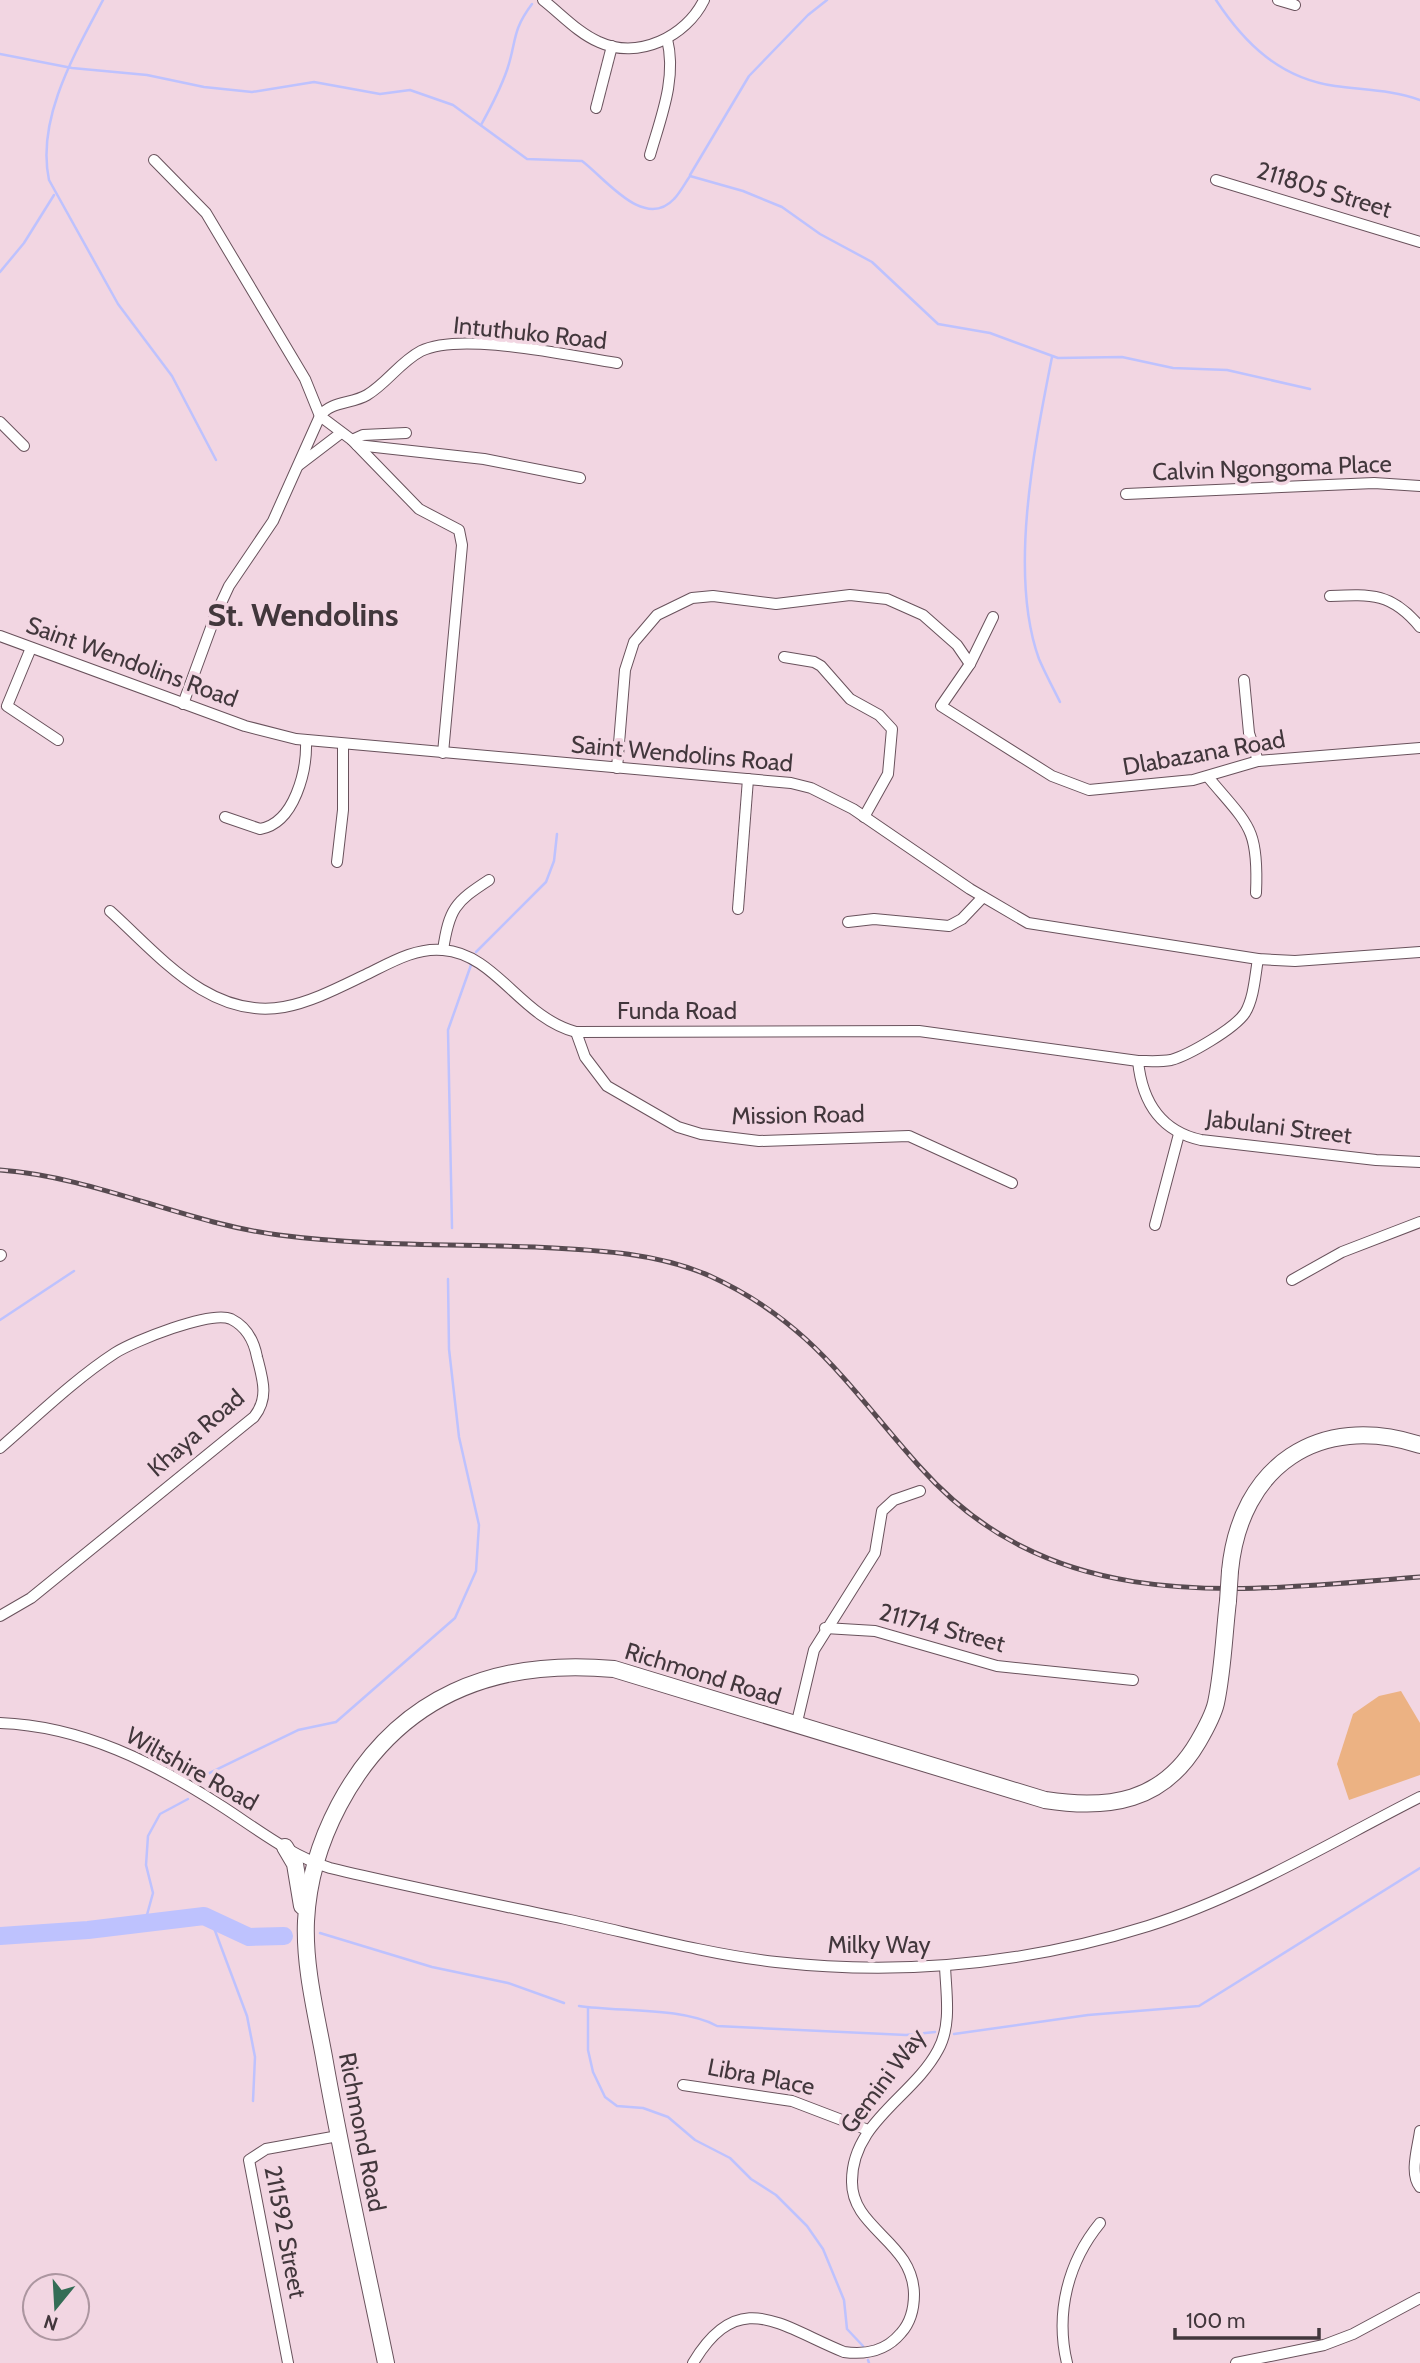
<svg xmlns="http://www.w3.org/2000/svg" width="1420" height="2363" font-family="Cabin,sans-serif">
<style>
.green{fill:#ecb283}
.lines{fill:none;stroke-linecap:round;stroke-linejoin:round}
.stream{stroke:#bec2fe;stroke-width:2.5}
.river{stroke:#bec2fe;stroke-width:18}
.minor-casing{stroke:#69525c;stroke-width:12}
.highway-casing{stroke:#69525c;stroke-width:18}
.minor{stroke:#fff;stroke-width:10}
.highway{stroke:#fff;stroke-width:16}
.rail-casing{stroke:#574a50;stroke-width:5}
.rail{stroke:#f2d6e2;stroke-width:2.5;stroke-dasharray:8;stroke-linecap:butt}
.highway-bridge-casing{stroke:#69525c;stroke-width:18;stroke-linecap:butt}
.highway-bridge{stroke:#fff;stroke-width:16}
.labels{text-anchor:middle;stroke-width:7;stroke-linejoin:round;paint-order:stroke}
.street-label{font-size:24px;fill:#42373c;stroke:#f2d6e2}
.district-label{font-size:32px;font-weight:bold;fill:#42373c;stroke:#f2d6e2}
</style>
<rect width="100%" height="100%" fill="#f2d6e2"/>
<path class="green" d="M1401,1691L1420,1723V1775L1349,1800L1337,1764L1353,1714L1379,1696Z"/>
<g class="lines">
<g class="stream">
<path d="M103,0C75,53 36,119 49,180L118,304L172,376L216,460"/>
<path d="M1216,0C1245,44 1280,78 1335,86C1363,90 1393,90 1420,100"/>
<path d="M0,54L72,68L147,75L204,87L252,92L314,82L380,94L410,90L453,105L527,159L582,161C605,178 644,231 674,199C680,193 685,183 690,176L743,191L782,207L820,234L872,262L938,324L990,333L1058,358L1122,357L1173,368L1227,370L1310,389"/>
<path d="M481,125C491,107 500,90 507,70C517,41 511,32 532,4"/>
<path d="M690,175L749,76L808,15L827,0"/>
<path d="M0,272L24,243L54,195"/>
<path d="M1052,357C1035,444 1008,573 1039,659C1045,673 1053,688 1060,702"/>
<path d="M476,952L546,882L554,861L557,834"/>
<path d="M452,1228L448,1030L471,965"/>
<path d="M0,1320L74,1271"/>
<path d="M203,1776L298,1730L336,1722L455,1618L476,1571L479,1525L459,1437L449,1349L448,1279"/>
<path d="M211,1920L247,2016L255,2057L253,2101"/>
<path d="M145,1922L153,1893L146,1865L148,1836L160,1814L188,1799"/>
<path d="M320,1933L432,1967L508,1983L564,2003"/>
<path d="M579,2006C619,2012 682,2007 717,2026L906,2035L935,2032"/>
<path d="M588,2008V2050L593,2072L605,2097L617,2106L643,2108L668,2117L695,2140L730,2158L751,2179L776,2195L807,2226L823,2249L844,2300L847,2329L863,2346"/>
<path d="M954,2034L1088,2015L1199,2006L1420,1868"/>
<path d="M868,2360L869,2363"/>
</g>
<path class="river" d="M0,1936L88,1930L204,1916L249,1937L284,1936"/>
<defs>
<g id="minor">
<path d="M543,0C561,14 578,33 599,42C638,60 686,37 704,0"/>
<path d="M1278,0L1295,5"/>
<path d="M596,108L612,46"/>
<path d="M650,155C661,117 677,78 667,39"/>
<path d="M154,160L206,213L305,379L320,416L352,440L419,509L459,530L462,545L443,753"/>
<path d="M1216,180L1420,242"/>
<path d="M0,422L24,446"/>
<path d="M352,440L363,435L406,433"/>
<path d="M357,445L484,459L580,478"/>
<path d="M299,465L341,433"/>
<path d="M1126,494L1374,483L1420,486"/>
<path d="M1330,596C1372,594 1392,593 1420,627"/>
<path d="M993,617L970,664L941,706L1052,776L1089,790L1193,780L1258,761L1420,748"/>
<path d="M0,636L245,726L296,739L791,783L811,788L853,809L970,889L1028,923L1258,959L1295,961L1420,952"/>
<path d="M31,648L7,706L58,740"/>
<path d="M784,657L814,662L821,666L850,699L879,715L892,729L888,774L864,817"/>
<path d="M1244,680L1249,733L1258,761"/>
<path d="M183,704L216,614L229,586L273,521L320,416C331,401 352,404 367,395C387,383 400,362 421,351C461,331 570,356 617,363"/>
<path d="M617,768L625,670L634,642L657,615L692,598L713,596L776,604L850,595L887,599L923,615L957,645L970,664"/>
<path d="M1208,777C1248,825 1259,827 1256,893"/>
<path d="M225,817L260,829C295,823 307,770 306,741"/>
<path d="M337,862L343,810V744"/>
<path d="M738,909L748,779"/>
<path d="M110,911C159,955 210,1020 284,1007C311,1002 338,988 363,976C388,964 415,947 443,950C496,954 520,1017 576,1032L919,1031L1138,1061C1148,1061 1160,1062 1171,1060C1189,1055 1234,1029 1245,1013C1254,998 1255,976 1258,959"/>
<path d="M848,922L874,919L949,926L962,919L983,897"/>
<path d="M443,950C449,909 455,902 489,880"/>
<path d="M576,1032L585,1057L607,1086L678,1127L701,1134L759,1141L909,1136L1012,1183"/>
<path d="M1138,1061C1142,1101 1160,1131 1201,1140L1376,1160L1420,1162"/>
<path d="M1155,1225L1179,1134"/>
<path d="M0,1256L1,1255"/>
<path d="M1292,1280L1342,1252L1420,1222"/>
<path d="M0,1448C37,1416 75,1379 115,1353C134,1341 211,1310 231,1319C247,1327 254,1341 257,1357C263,1380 269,1398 254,1417L31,1598L0,1616"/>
<path d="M825,1628L875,1631L997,1666L1133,1680"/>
<path d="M0,1723C82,1726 155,1763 223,1807C257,1829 291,1856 330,1868C409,1887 490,1903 570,1920C638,1935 707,1954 776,1962C902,1976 1027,1964 1148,1926C1243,1896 1331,1842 1420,1797"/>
<path d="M796,1726L814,1650L875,1553L882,1511L894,1500L920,1491"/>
<path d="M683,2085L792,2101L868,2130"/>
<path d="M1420,2131C1418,2147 1409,2174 1420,2187"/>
<path d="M288,2363L249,2160L266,2149L338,2136"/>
<path d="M693,2363C739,2286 780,2326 844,2352C867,2355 886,2351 901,2333C911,2322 914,2308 914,2294C913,2241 851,2229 852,2181C852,2122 913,2097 938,2050C952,2025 946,1993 945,1966"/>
<path d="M1067,2363C1055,2313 1068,2262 1100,2223"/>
<path d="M1236,2363L1324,2345L1353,2334L1420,2298"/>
</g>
<g id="highway">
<path d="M1230,1571C1240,1466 1319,1412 1420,1445"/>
<path d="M285,1847L295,1864L302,1906"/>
<path d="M386,2363C365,2261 342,2160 324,2057C316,2013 304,1966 306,1921C308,1880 320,1841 339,1805C397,1696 495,1658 614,1669L1045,1800C1109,1810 1163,1802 1198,1742C1205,1730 1213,1716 1216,1703C1223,1670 1224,1635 1228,1601"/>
</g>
</defs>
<use href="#minor" class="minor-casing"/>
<use href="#highway" class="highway-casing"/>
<use href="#minor" class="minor"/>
<use href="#highway" class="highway"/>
<defs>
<path id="rail" d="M0,1170C96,1177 184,1223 279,1235C363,1246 450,1244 535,1247C593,1250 656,1252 710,1276C811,1322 850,1389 920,1467C1055,1619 1238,1591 1420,1577"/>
</defs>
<use href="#rail" class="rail-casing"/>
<use href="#rail" class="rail"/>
<defs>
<path id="highway-bridge" d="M1228,1601L1230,1571"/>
</defs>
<use href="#highway-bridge" class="highway-bridge-casing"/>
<use href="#highway-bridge" class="highway-bridge"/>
</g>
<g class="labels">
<g class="street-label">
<text transform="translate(1324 190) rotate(17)" y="8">211805 Street</text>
<text transform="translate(530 333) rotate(6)" y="8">Intuthuko Road</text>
<text transform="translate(1272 468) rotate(-2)" y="8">Calvin Ngongoma Place</text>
<text transform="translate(132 662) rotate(20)" y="8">Saint Wendolins Road</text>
<text transform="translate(1204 753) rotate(-10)" y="8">Dlabazana Road</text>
<text transform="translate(682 754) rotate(5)" y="8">Saint Wendolins Road</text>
<text x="677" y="1019">Funda Road</text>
<text transform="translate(798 1115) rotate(-1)" y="8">Mission Road</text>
<text transform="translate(1279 1127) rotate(7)" y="8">Jabulani Street</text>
<text transform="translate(196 1433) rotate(-41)" y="8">Khaya Road</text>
<text transform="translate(942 1628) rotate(15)" y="8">211714 Street</text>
<text transform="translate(703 1674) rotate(17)" y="8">Richmond Road</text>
<text transform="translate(192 1769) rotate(29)" y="8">Wiltshire Road</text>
<text x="879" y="1953">Milky Way</text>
<text transform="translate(761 2077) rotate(11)" y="8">Libra Place</text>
<text transform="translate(883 2081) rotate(-53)" y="8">Gemini Way</text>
<text transform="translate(362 2132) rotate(79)" y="8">Richmond Road</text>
<text transform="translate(285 2232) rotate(79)" y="8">211592 Street</text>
</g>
<g class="district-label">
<text x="303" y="626">St. Wendolins</text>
</g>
</g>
<g transform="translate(56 2307) rotate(198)"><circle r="33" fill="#f2d6e2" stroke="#ac96a0" stroke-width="2"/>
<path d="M0-5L12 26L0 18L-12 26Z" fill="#346d56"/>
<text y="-10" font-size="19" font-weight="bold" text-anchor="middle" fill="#42373c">N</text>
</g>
<path d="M1175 2328v10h144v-10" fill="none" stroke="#42373c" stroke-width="3.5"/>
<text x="1186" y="2328" font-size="21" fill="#42373c" stroke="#f2d6e2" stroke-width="5" paint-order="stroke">100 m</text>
</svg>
